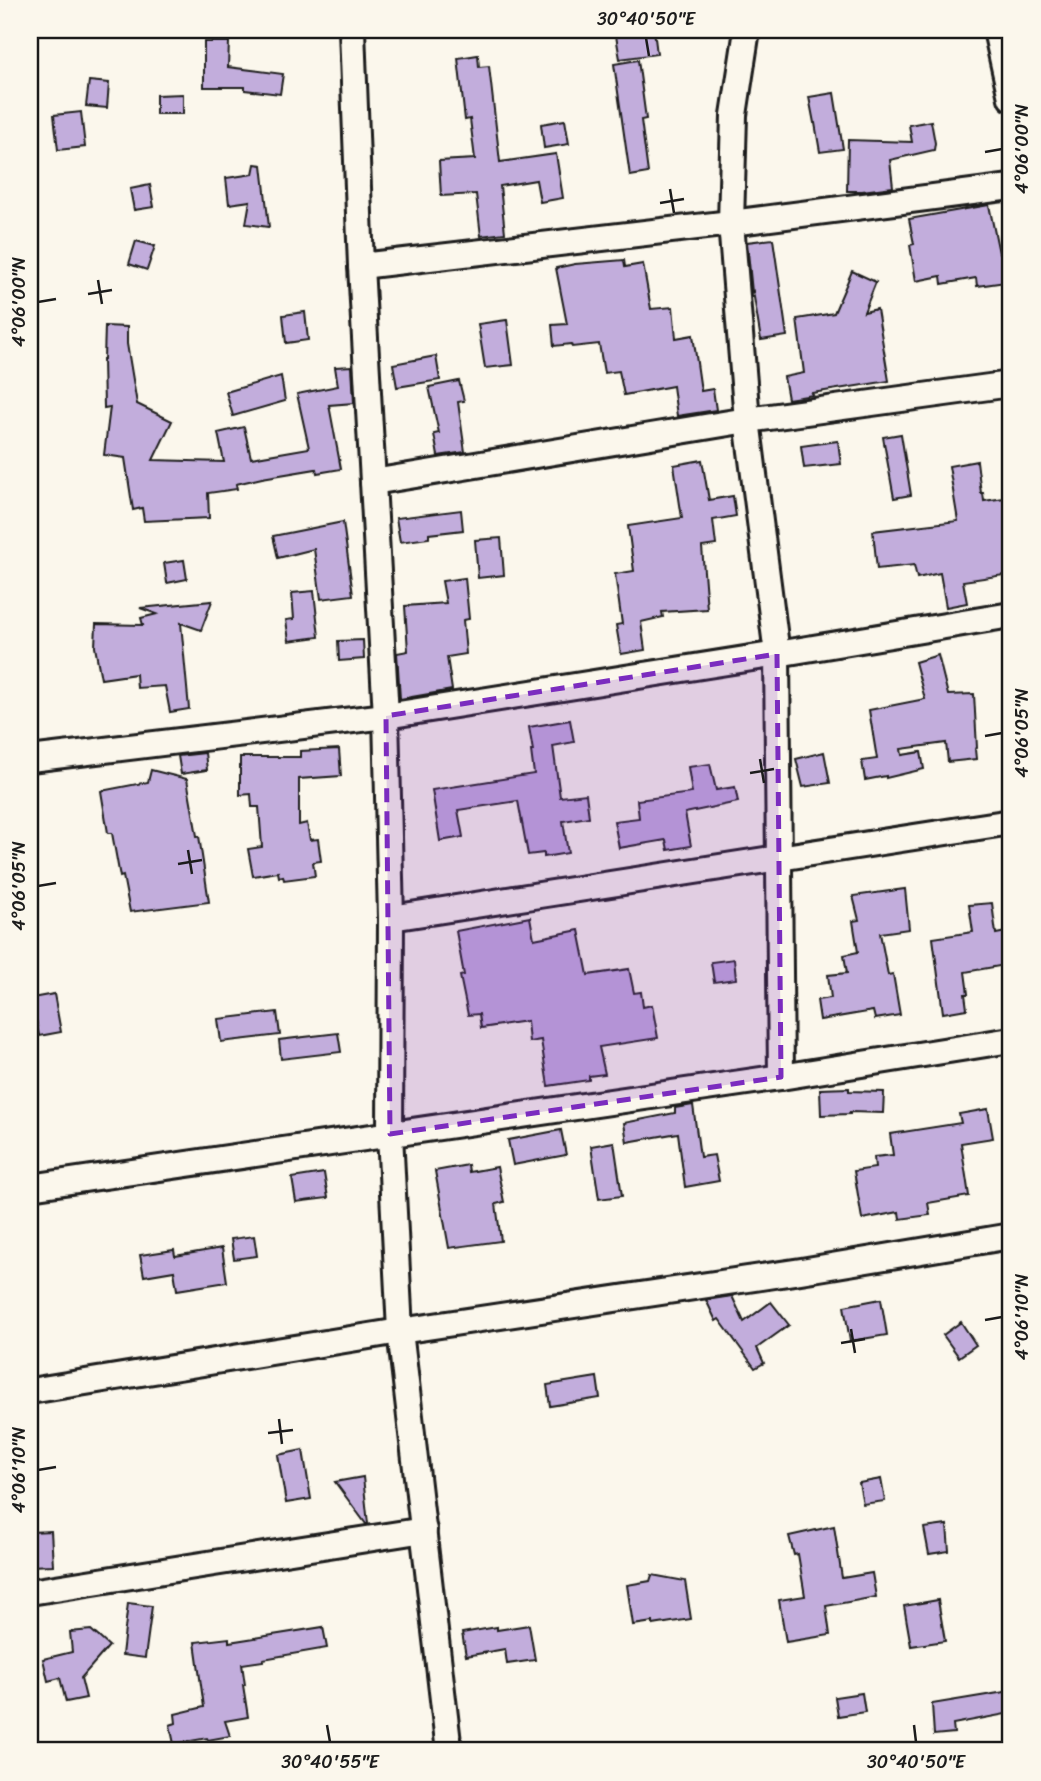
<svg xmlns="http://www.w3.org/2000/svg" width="1041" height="1781" font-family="Sriracha,sans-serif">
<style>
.building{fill:#c2addc;stroke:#1c1c1c;stroke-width:2}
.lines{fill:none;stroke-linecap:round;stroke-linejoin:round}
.street-casing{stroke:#1c1c1c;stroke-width:30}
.street{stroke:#fbf7ec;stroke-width:24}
.marked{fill:#7b2cbf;fill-opacity:0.2;stroke:#7b2cbf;stroke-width:5;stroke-dasharray:14 9;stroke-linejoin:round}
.ticks{fill:none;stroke:#1c1c1c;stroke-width:2.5}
.neatline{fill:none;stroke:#1c1c1c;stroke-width:2.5}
.ticks-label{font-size:18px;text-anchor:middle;fill:#1c1c1c}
</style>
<rect width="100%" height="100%" fill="#fbf7ec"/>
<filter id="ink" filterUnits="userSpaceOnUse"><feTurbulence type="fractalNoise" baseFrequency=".0143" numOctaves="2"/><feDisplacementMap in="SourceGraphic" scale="14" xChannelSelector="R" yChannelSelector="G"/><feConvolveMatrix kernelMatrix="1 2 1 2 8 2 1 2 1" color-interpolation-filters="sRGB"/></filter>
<g filter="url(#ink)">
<g class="building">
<path d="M615,30H654L657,54L620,59Z"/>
<path d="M204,42H229L228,67L283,74L280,94L245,90V87H204Z"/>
<path d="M478,55L479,67L489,66L500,162L556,154L563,198L540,202L536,180L500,186L505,233L481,236L476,194L441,196L439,161L475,159L470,119L465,120L458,58Z"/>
<path d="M638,60L646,119L641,120L648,173L630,176L614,64Z"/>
<path d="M89,81L109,83L107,108L86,106Z"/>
<path d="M834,93L843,149L820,152L815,123H814L809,97Z"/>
<path d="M183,94V114H156V95Z"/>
<path d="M81,112L85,147L58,150L54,115Z"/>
<path d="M565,120L569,144L544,148L541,124Z"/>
<path d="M931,121L935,143L934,150L890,160L893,187L862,191H847L848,140L912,142L909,125Z"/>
<path d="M255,164L262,165L269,227L246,224L250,201L229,204L226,178L253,174Z"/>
<path d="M150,185L154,207L134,210L130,189Z"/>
<path d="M989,205L999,253H1003L1006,282L977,286L976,278L942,284L941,276L916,281L910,245L914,244L909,219Z"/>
<path d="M773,239L787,336L761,340L753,291L752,292L747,242Z"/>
<path d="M136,241L155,246L147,270L129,264Z"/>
<path d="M624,260L625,267L643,264L651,309L673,307L676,338L693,335L701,391L713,389L716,410L677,416L673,386L624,395L619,371L604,373L599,344L572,347L571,344L554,346L552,325L567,324L556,268L575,264Z"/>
<path d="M852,271L876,282L864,312L877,309L889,381L812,393L813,395L788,399L784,377L804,373L797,319L834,313Z"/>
<path d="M305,312L308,340L286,343L283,315Z"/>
<path d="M507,320L513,365L485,368L478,324Z"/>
<path d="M105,326L127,327V344L137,404L172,421L153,460L224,462L218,433L244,427L251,458L309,448L297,394L338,386L335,367L352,366L354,403L329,405L341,469L317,473L316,469L262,478L236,484L237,489L208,493L209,518L144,521L142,508L133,510L125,458L104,455L110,407L104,408L103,359H104Z"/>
<path d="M436,356L440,380L397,387L393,364Z"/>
<path d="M281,376L285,401L233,416L226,392Z"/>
<path d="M459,381L464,401L458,402L465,452L438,456L434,434L439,433L429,387Z"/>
<path d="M901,434L911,495L894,498L883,437Z"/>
<path d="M838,441L841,464L804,468L801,446Z"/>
<path d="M702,460L709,500L733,496L736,516L713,520L716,545L702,547L707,609L662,612L663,617L641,622L645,650L621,654L616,625L622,624L615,574L634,571L628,526L682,518L674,465Z"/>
<path d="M977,461L981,493H983L984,501L1011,497V574L963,581L967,603L946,607L940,573L917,578L914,565L877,569L873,531L958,521L949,466Z"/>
<path d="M461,510L463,530L429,534V538L400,542L396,518Z"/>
<path d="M343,522L353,595L321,599L314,549L278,558L273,536Z"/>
<path d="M501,538L504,575L478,578L475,540Z"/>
<path d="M184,560L187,579L167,583L164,563Z"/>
<path d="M465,578L469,619L463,620L466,654L447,657L452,690L400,699L397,653L408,651L405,606L446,603L442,581Z"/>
<path d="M314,591L319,637L289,641L286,620L294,619L292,593Z"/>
<path d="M212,601L201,630L181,623L189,709L170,712L165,686L137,688L136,674L101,679L95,647L96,624L143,625L141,618L157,614L140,608Z"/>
<path d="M363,640L364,659L339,661L338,641Z"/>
<path d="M938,655L948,695L974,694L977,748L975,749L976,759L948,762L946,743L901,749L902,755L921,752L924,769L886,778V776L865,780L862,761L877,759L869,710L925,699L915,662Z"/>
<path d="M570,720L574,742L553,746L560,797L586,794L589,817L563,821L568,853L544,857V853L528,855L518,801L458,810L463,837L440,841L432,790L534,774L531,751H533L529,727Z"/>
<path d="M339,749L341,776L299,779V825L307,823L310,840L318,839L321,861L313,862L315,876L284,880L283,876L279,877L278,872L253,876L248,849L262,847L259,807H252L251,794L240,795V757H300V751Z"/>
<path d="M824,752L830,783L803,787L796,759Z"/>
<path d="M205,753L207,770L181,774L178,756Z"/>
<path d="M710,764L716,790L735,787L738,802L685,813L691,846L668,850L666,840L619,848L614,821L639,818L637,800L692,793L688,767Z"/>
<path d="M151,770L187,779L197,836H199L209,902L130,912L123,876L120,877L112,833H108L101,791L148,782Z"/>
<path d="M905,889L909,929L880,933L888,975L893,974L900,1015L875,1019L873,1011L820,1020L817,1000L831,998L828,975L847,973L844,955L858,952L853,921L859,920L853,896Z"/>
<path d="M992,903L996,934L1011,931V964L965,972L968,994H965L967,1009L943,1013L933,938L973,932L969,905Z"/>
<path d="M530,917L534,939L579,930L588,975L629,969L634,993L641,992L643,1007L652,1005L658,1038L599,1047L605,1074L589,1076V1080L548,1086L541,1040L529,1042L527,1021L481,1028L479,1014L468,1015L460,976L464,975L456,931Z"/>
<path d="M734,959L736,979L714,982L711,962Z"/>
<path d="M54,994L61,1032L39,1036L32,998Z"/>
<path d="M277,1012L280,1035L221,1042L218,1019Z"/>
<path d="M338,1033L341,1052L281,1059L279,1040Z"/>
<path d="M849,1088V1091L884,1092L883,1113L850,1112V1114L821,1115L820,1089Z"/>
<path d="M693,1105L700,1157L714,1155L719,1181L685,1187L678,1133L627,1142L624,1123L675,1113V1108Z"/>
<path d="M988,1109L993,1138L961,1143L969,1196L928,1203L930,1215L900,1219L899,1212L862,1219L854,1171L875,1168L874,1157L893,1155L890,1134L961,1123L959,1114Z"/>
<path d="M561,1130L566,1155L513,1165L508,1140Z"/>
<path d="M614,1142L622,1196L599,1199L591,1146Z"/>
<path d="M468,1165L469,1172L497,1167L504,1202L496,1204L501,1241L449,1248L435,1171Z"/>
<path d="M324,1173L328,1198L296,1202L292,1178Z"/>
<path d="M254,1236L257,1256L234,1259L231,1239Z"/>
<path d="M222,1248L227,1282L177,1290L174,1271L144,1276L140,1255L174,1250L175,1256Z"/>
<path d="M732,1296L744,1322L771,1302L789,1325L757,1348L764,1363L755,1368L719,1319L716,1321L706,1300Z"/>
<path d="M881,1299L887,1335L850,1341L844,1306Z"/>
<path d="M961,1322L976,1345L959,1357L943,1335Z"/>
<path d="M597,1377L600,1398L550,1406L547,1385Z"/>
<path d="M303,1450L311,1499L286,1503L278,1455Z"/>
<path d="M363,1477L368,1524H366L335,1482Z"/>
<path d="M881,1479L885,1501L863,1504L859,1483Z"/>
<path d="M947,1525L949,1551L929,1554L924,1528Z"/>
<path d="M834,1526L842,1578L872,1573L876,1597L826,1606L830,1635L786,1642L779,1600L805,1596L798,1554L794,1555L789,1536Z"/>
<path d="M51,1531L53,1565L30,1566V1532Z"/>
<path d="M652,1575L685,1581L691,1619L653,1625V1622L633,1625L627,1585L650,1581Z"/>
<path d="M938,1600L945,1641L911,1646L904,1606Z"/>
<path d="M128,1603L152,1606L145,1658L122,1655Z"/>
<path d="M529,1625L535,1660L507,1664L505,1649L466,1656L462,1633L497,1627V1630Z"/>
<path d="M323,1627L327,1648L263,1659V1661L242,1664L245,1685H243L248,1717L225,1721L230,1736L208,1740L207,1738L174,1744L170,1725L176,1723L175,1714L204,1707L195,1642L229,1638V1642Z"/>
<path d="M91,1630L109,1646L81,1678L86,1698L66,1702L60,1678L48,1681L43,1659L72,1652L70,1632Z"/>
<path d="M1011,1691V1713L953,1724L954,1733L934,1735L932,1704Z"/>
<path d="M862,1693L865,1712L838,1716L835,1697Z"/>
</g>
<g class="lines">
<defs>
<g id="street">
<path d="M352,30L361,266L386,716L391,918L390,1134L400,1331L449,1751"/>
<path d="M747,30L734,115L731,223L747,420L777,654L781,1077"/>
<path d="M996,30L1011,98"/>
<path d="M361,266L731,223L1011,187"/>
<path d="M373,482L747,420L1011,384"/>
<path d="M30,759L386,716L777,654L1011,615"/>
<path d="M391,918L1011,822"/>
<path d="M30,1187L781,1077L1011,1040"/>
<path d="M30,1391L400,1331L801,1271L1011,1236"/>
<path d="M30,1592L424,1530"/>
</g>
</defs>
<use href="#street" class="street-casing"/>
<use href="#street" class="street"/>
</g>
</g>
<path class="marked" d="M777,654L781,1077L390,1134L386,716Z"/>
<path class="ticks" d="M646,38L649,56M985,152L1002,149M670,189L674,213M660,203L684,199M98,280L102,304M88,294L112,290M38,302L56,299M985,736L1002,733M760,759L764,783M750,773L774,769M188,850L192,874M178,864L202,860M38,886L56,883M985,1320L1002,1317M851,1329L855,1353M841,1343L865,1339M279,1419L282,1444M268,1433L293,1430M38,1470L56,1467M327,1725L330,1742M914,1725L916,1742"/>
<rect width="1041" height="1781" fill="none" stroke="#fbf7ec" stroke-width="77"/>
<rect x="38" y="38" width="964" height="1704" class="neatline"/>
<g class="ticks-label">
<text x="646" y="25">30°40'50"E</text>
<text transform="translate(1022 149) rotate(-90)" y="6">4°06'00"N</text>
<text transform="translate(19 302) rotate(-90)" y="6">4°06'00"N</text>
<text transform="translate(1022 733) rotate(-90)" y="6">4°06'05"N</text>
<text transform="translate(19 886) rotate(-90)" y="6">4°06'05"N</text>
<text transform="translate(1022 1317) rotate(-90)" y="6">4°06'10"N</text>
<text transform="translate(19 1470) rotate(-90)" y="6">4°06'10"N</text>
<text x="330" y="1768">30°40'55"E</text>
<text x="916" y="1768">30°40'50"E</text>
</g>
</svg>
